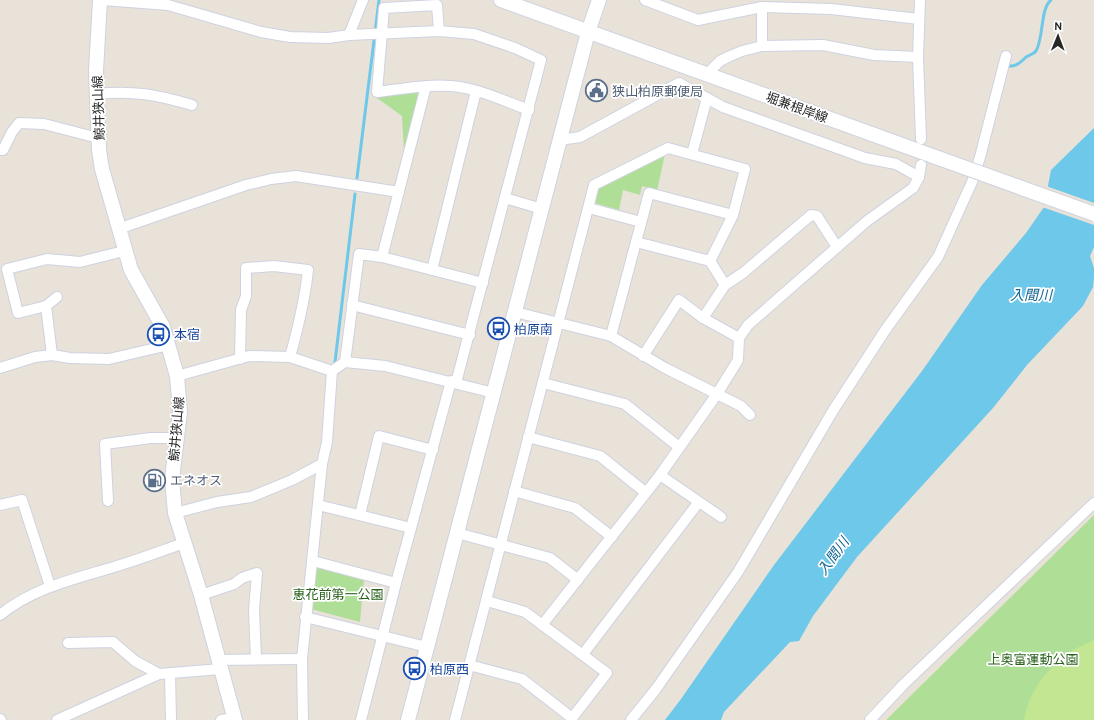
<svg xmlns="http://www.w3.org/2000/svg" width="1094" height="720" font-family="Cabin,'Noto Sans JP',sans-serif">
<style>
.green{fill:#afdf97}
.pitch{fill:#c2e692}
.water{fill:#6ec8e9}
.pier{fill:#e9e2d9}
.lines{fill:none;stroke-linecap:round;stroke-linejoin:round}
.stream{stroke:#6ec8e9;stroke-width:3}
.street-casing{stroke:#ced2e0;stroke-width:12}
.secondary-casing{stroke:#ced2e0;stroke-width:16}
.street{stroke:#fff;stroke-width:10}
.secondary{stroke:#fff;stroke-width:14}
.secondary-bridge-casing{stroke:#ced2e0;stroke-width:16;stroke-linecap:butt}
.secondary-bridge{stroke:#fff;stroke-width:14}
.labels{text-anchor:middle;stroke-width:3.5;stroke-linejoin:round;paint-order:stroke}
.service-label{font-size:13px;fill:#4e5e75;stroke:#fff;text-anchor:start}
.street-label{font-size:13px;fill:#272727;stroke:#fff}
.transit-label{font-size:13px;fill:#164399;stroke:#fff;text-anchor:start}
.park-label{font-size:13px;fill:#2a601c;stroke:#fff}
.water-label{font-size:14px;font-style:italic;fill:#126590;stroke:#fff}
</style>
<rect width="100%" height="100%" fill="#e9e2d9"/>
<g class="green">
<path d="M416,92L420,96L404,152L402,116L373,95Z"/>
<path d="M665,154L657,191L642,186L640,195L623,190L619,210L595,203L599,187Z"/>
<path d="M1094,515V720H886Z"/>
<path d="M315,566L364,579L360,622L311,609Z"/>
</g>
<path class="pitch" d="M1094,640V720H1024C1030,683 1060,653 1094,640Z"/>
<path class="water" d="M1094,128V247L1090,256L1094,268V277L1093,287L1083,306L1027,365L993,408L857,557L813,616L799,641L790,642L724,712L721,720H665L681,699L774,565L922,371L982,285L1026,233L1044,207L1051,170Z"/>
<path class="pier" d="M1046,186L1094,203V225L1042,207Z"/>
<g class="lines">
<g class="stream">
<path d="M1006,66C1015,67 1019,64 1025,58C1028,55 1033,55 1036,51C1044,37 1040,9 1051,0"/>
<path d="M357,178L379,0"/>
<path d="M335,362L355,194"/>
</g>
<defs>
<g id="street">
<path d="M103,0L168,5L261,32L290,37L328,38L349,35L439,31L474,34L515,48L541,60L456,383"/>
<path d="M645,0L698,20L762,7L831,9L919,19"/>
<path d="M920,0L918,57L921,139"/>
<path d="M439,31L437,5L384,8L377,92C401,89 427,84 451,86C478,88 504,101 529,110"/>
<path d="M349,35L363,0"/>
<path d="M762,46V7"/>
<path d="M707,74L720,61L730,56L742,51L762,46L823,45L874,55L918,57"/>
<path d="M97,94C133,90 158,95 192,105"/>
<path d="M560,140L580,137L679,83L723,107L865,158L896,164L919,177"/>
<path d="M0,150H3L12,132L19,123L44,124L98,138"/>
<path d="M692,154L707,98"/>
<path d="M505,198L542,209"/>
<path d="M589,208L641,222"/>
<path d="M118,229L246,185L271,179L296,176L399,192"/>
<path d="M636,242L710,261L725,285L703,318L739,338"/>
<path d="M382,257L426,86"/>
<path d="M432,270L476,91"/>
<path d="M725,285L743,273L811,215L817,216L837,247"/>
<path d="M57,297L46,306L18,313L7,269L47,259L80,262L124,251"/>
<path d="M352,305L470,335"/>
<path d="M46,306L52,355"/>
<path d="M515,312L611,336L665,368L741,406L750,415"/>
<path d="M611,336L649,193L733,215"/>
<path d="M643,356L679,300L703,318"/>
<path d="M240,359L241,310L246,296V268L274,266L308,270C305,300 298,328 290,357"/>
<path d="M345,362L359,254L382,257L483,283"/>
<path d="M0,368L35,357L52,355L70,358L109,359L169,345"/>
<path d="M177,376L249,356L290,357L332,371L345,362L385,366L494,393"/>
<path d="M543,383L625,404L679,447"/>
<path d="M528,437L600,456L645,492"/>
<path d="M660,475L721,517"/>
<path d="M514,491L575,508L612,537"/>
<path d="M108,501L105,444L151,438H177"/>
<path d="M0,505L22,500L50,586"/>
<path d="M318,505L411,528"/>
<path d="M175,513L217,502L251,497L292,480L322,464L327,442L332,371"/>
<path d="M360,515L379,436L433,450"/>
<path d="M457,533L550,558L578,580"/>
<path d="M313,561L396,583"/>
<path d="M201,595L234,584L242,578L257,573L254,610L256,659"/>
<path d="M0,615C33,588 74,579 114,567C138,560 161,551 184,543"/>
<path d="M305,617L427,647"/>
<path d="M542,625L660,475L717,394L738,360L739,338L748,325L867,221L913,188L919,177L921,165"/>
<path d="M68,643L113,642L135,661L159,674"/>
<path d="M583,654L698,503"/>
<path d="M218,660L302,659"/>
<path d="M469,665L522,679L572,718L607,673L525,612L487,601"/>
<path d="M170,674L171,720"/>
<path d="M0,719L1,720"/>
<path d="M57,720L159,674L221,669"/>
<path d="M221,720L235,718"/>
<path d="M303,720L302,659L322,464"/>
<path d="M361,720L396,583L451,381"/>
<path d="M455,720L594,185L668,148L745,169L733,215L710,261"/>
<path d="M631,720L656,689L738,572L834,409L886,329L938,257L972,182L980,157L1006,56"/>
<path d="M870,720L904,684L1094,503"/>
</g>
<g id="secondary">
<path d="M100,0L96,71L99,150L102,169L131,270L163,327L177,376L180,412L172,479L175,513L201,595L235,720"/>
<path d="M501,0L941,159"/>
<path d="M408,720L588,32L599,0"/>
</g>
</defs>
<use href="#street" class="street-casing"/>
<use href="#secondary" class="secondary-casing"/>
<use href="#street" class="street"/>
<use href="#secondary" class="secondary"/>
<defs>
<path id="secondary-bridge" d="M941,159L1094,214"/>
</defs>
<use href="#secondary-bridge" class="secondary-bridge-casing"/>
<use href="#secondary-bridge" class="secondary-bridge"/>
</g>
<defs>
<symbol id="civic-ring" viewBox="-11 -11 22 22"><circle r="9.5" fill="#fff" stroke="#5c6f8a" stroke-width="1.5"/><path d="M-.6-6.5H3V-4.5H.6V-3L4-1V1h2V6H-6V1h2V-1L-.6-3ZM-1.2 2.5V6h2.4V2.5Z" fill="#5c6f8a"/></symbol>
<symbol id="bus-ring" viewBox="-11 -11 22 22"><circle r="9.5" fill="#fff" stroke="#1a4fb4" stroke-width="1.5"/><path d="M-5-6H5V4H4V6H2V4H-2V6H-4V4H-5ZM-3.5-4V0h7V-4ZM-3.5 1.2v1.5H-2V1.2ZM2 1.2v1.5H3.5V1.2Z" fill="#1a4fb4"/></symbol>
<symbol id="fuel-ring" viewBox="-11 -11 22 22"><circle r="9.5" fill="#fff" stroke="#5c6f8a" stroke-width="1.5"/><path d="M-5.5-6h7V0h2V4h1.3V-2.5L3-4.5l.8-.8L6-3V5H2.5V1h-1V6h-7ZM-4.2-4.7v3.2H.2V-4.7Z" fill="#5c6f8a"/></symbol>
</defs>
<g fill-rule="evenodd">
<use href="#civic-ring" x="584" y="78" width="25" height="25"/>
<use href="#bus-ring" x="486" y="316" width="25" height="25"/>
<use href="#bus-ring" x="146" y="322" width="25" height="25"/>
<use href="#fuel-ring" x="142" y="468" width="25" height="25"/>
<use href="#bus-ring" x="402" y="656" width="25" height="25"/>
</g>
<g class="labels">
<g class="service-label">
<text x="612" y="96">狭山柏原郵便局</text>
<text x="170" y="485">エネオス</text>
</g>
<g class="street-label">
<text transform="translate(797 107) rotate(20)" y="5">堀兼根岸線</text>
<text transform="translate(98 108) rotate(-92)" y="5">鯨井狭山線</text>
<text transform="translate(176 429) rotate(-85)" y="5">鯨井狭山線</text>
</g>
<g class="transit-label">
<text x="514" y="334">柏原南</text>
<text x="174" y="339">本宿</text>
<text x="430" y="674">柏原西</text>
</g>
<g class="park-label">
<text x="338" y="599">恵花前第一公園</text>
<text x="1033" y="664">上奥富運動公園</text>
</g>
<g class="water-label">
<text x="1031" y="300">入間川</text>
<text transform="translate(833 556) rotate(-54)" y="5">入間川</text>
</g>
</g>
<g transform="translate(1058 36) rotate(1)" stroke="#ffffff" stroke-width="3" paint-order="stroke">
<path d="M0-3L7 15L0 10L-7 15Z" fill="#272727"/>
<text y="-6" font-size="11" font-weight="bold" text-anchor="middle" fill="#272727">N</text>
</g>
</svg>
